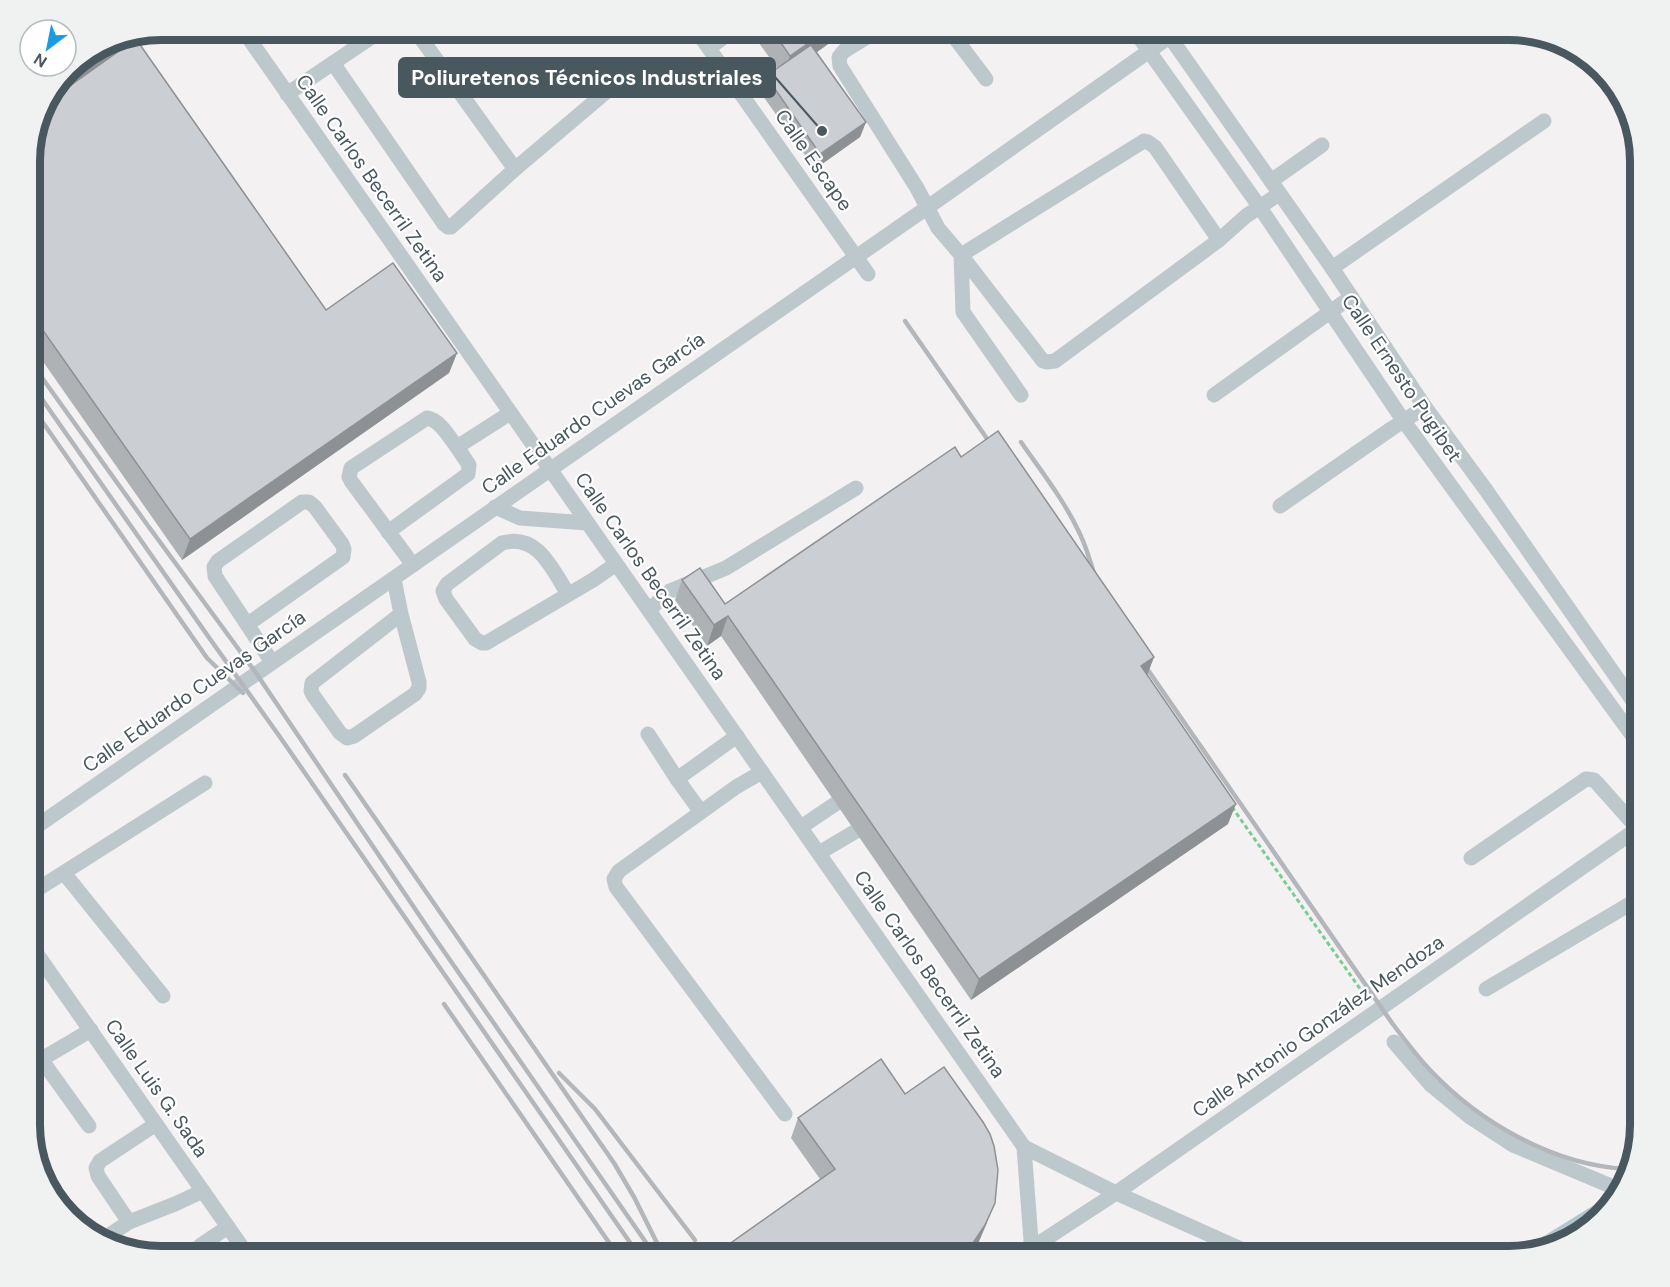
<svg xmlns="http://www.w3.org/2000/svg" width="1670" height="1287" font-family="'DM Sans',sans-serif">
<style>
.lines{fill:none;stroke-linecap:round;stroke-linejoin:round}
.path{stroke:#79cc92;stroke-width:3;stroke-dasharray:4.5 3;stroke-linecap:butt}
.minor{stroke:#bdc8cd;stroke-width:15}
.major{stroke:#b1c6ce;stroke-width:20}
.rail{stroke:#b3b7bb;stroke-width:4.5}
.wall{fill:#afb2b5}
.shaded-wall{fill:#8e9194}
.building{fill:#cbcfd3;stroke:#8e9194;stroke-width:1.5}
.labels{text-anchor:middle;stroke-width:4.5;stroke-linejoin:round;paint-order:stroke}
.street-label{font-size:20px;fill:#49585e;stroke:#fff}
.rim{fill:none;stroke:#49585e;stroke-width:8}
.leader{fill:none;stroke:#49585e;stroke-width:2}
.callout-dot{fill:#49585e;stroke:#fff;stroke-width:2}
.callout{fill:#49585e;stroke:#49585e;stroke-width:2}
.callout-label{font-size:21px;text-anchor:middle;font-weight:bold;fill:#fff}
</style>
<rect width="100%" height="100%" fill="#f3f1f1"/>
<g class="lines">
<path class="path" d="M1232,807L1368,1000"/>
<g class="minor">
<path d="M243,30L1024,1147L1116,1193L1259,1257"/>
<path d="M696,30L868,274"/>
<path d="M878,30L844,51L839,57L840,66L917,188L938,228L961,255L1043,361L1047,362L1055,361L1219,240L1155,147L1148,142L1144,141L961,255L963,312L1021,395"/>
<path d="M949,30L986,79"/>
<path d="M1134,30L1259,206L1403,420L1640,746"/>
<path d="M1165,30L1332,268L1425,407L1486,490L1640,711"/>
<path d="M709,48L734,30"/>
<path d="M333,63L444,224L448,227H451L515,169L415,30"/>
<path d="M287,94L382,30"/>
<path d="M515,169L613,86"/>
<path d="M1271,181L1322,145"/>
<path d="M1219,240L1246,216L1279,194"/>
<path d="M1332,268L1544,121"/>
<path d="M1214,395L1351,297"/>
<path d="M1280,506L1391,429L1425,407"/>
<path d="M495,507L520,518L587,523"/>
<path d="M388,532L468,474L469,465L457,447"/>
<path d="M413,565L351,481L349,477L351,468L427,418C440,420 449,437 457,447L510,413"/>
<path d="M394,579L401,614L419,682V688L415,694L354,736L347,738L340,733L313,695L311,691L312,683L401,614"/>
<path d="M568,594C552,569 538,533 502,543L447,584L443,591L446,599L475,639L482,643H486L593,580L616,564"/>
<path d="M649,610L670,591L726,568L856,488"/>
<path d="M248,624L343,557L344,549L342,544L315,507L309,502H302L218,561L214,567L215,576L272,662"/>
<path d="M648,734L677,779L701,812"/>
<path d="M762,772L736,787L619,871L614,879L616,887L785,1114"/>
<path d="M677,779L737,736"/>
<path d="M801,827L853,792"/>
<path d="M30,831L928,207L1179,30"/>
<path d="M819,853L873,821"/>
<path d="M1471,858L1586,779L1594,780L1597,783L1638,829"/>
<path d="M64,873L163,996"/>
<path d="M30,894L205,783"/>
<path d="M30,944L249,1257"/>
<path d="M1486,989L1640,898"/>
<path d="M1394,1042L1431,1085L1470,1117L1513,1145L1618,1189"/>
<path d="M41,1059L89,1126"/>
<path d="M30,1066L91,1030"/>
<path d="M1024,1147L1032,1254"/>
<path d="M129,1222L98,1176L96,1168L100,1161L156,1124"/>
<path d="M105,1238L129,1222L175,1204L203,1191"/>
<path d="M189,1257L201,1245L228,1227"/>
<path d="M1018,1257L1116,1193L1640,827"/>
</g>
<path class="major" d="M1542,1249L1613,1205"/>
<g class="rail">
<path d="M905,321L997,453"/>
<path d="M30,361L146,523L256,673L434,937L656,1257"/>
<path d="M30,382L210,639L280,737L640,1257"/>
<path d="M30,404L207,658L243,693"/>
<path d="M1021,442C1041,471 1064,500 1079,532C1087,548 1092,566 1097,584"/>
<path d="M1139,657L1392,1023C1404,1039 1416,1055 1430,1070C1479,1122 1553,1165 1626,1169"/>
<path d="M345,775L614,1163L634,1197L664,1257"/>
<path d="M444,1004L619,1257"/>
<path d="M559,1073L595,1109L695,1240"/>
</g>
</g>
<g class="wall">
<path d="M163,30L141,46L326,310L457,353L449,373L182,560L30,343V152L43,103Z"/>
<path d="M752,30H848L817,52L866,122L860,137L815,169L760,92L766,76L777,68L751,32Z"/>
<path d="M961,457L1154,657L1147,675L1228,824L971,1000L721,636L707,646L675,600L682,580L725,604Z"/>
<path d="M798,1118L987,1223L977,1246L969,1257H711L820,1179L791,1138Z"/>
</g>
<g class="shaded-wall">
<path d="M161,30H163L40,116L43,103L52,92L134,35Z"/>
<path d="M827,30H848L783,76L790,56Z"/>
<path d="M866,122L860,137L815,169L820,154Z"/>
<path d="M457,353L449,373L182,560L190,539Z"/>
<path d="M728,616L721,636L707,646L714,625Z"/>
<path d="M1154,657L1146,678L1141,666Z"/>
<path d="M1236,804L1228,824L971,1000L979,979Z"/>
<path d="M995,1203L977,1246L969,1257H952Z"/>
</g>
<g class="building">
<path d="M772,30H827L790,56Z"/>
<path d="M134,35L52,92L74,63L111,40Z"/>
<path d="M136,39L326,310L393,263L457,353L190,539L30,312V152L43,105Z"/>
<path d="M811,45L866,122L820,154L766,76Z"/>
<path d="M998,431L1154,657L1141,666L1236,804L979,979L728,616L714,625L682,580L700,568L725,604L955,447L961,457Z"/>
<path d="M881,1059L905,1094L944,1067L983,1122L990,1134L994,1146L998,1170L995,1203L985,1225L973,1243L965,1250L952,1257H711L835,1169L798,1118Z"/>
</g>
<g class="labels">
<g class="street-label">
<text transform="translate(814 160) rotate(55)" y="7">Calle Escape</text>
<text transform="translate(372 178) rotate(55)" y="7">Calle Carlos Becerril Zetina</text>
<text transform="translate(1402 378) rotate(56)" y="7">Calle Ernesto Pugibet</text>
<text transform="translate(593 413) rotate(-35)" y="7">Calle Eduardo Cuevas García</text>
<text transform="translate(651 576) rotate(55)" y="7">Calle Carlos Becerril Zetina</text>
<text transform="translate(194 691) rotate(-35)" y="7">Calle Eduardo Cuevas García</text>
<text transform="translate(930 974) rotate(55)" y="7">Calle Carlos Becerril Zetina</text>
<text transform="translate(1318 1026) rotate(-35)" y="7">Calle Antonio González Mendoza</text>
<text transform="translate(157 1088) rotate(55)" y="7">Calle Luis G. Sada</text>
</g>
</g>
<path d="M0 0H1670V1287H0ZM161 40H1509A121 121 0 0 1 1630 161V1125A121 121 0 0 1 1509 1246H161A121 121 0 0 1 40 1125V161A121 121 0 0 1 161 40Z" fill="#f0f2f2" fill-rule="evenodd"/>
<path class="rim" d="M161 40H1509A121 121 0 0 1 1630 161V1125A121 121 0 0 1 1509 1246H161A121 121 0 0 1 40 1125V161A121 121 0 0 1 161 40Z"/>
<path class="leader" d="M822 131L775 77"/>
<circle class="callout-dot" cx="822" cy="131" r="6"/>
<rect class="callout" x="399" y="58" width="376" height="39" rx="6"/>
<g class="callout-label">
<text x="587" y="85">Poliuretenos Técnicos Industriales</text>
</g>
<g transform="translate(48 48) rotate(212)"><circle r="28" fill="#ffffff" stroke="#b6bcbf" stroke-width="1.5"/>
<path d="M0-4.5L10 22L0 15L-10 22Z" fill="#1d9be1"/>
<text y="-9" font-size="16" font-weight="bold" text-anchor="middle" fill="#49585e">N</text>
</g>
</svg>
